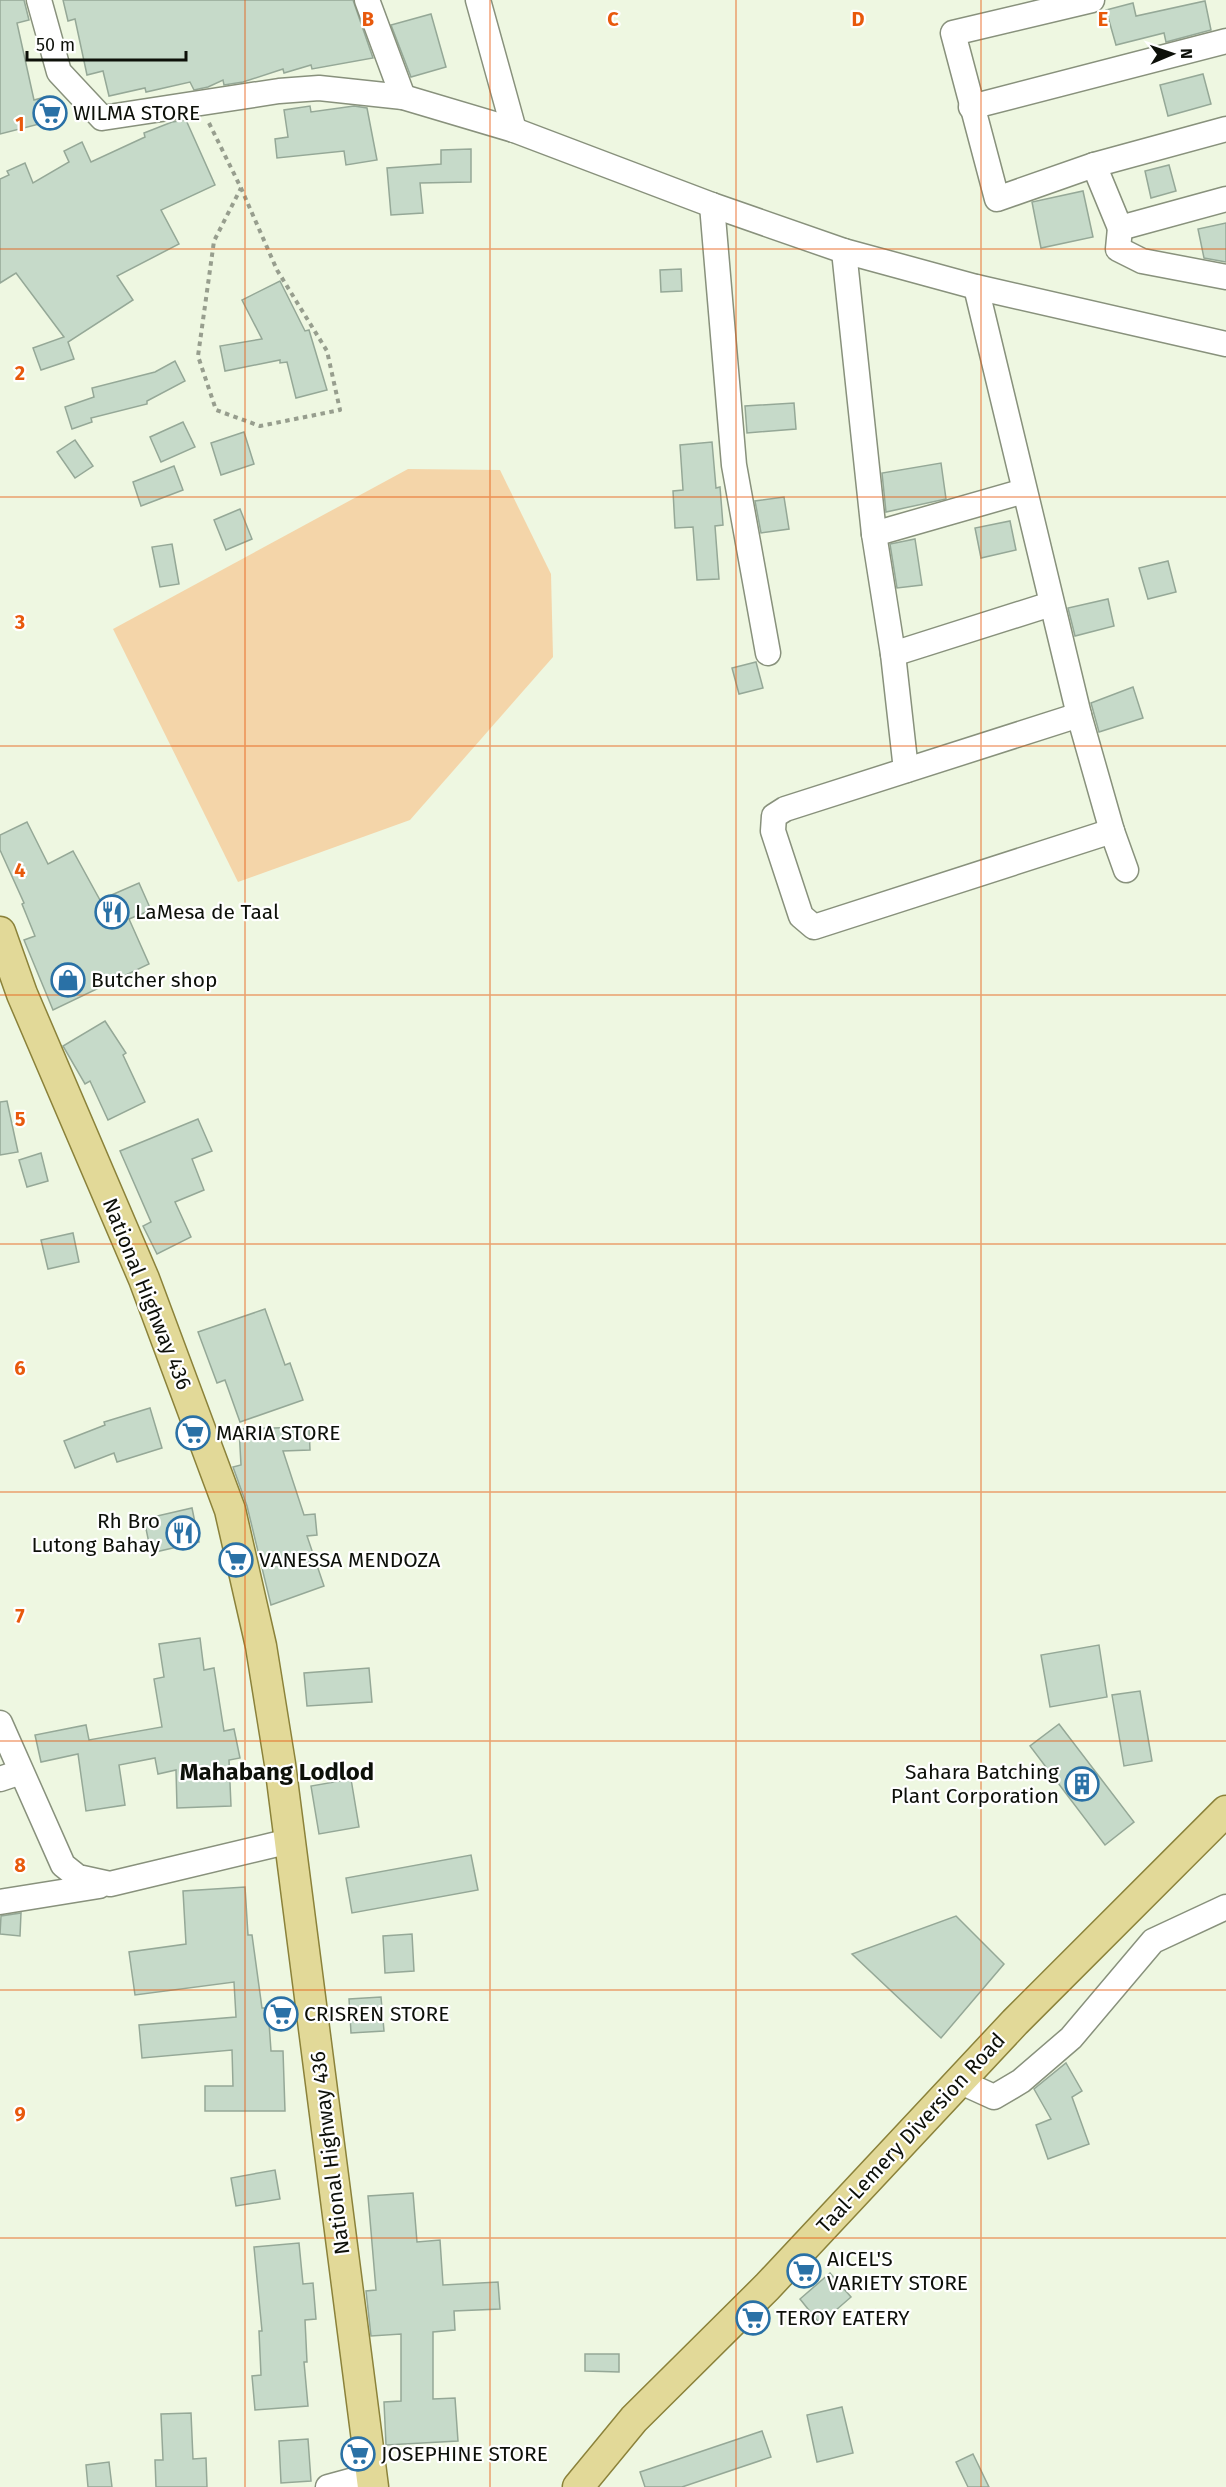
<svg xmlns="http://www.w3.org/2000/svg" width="1226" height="2487" font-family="'Fira Sans',sans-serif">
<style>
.green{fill:#f4d5a9}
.building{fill:#c6dac9;stroke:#95a897;stroke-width:1.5}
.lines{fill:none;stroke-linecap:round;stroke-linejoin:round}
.minor-casing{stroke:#88917c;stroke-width:27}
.major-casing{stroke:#8b823a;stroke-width:33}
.path{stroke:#979e8e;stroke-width:4;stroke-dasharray:4.5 4.5;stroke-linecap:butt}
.minor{stroke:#fff;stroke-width:24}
.major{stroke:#e2d998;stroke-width:30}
.grid{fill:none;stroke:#e8590c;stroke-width:1.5;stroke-opacity:0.55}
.labels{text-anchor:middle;stroke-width:4.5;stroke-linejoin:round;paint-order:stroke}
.poi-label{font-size:21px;fill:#0d1009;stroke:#fff;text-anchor:start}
.street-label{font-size:21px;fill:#0d1009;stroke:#fff}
.quarter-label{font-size:24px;font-weight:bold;fill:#0d1009;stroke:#fff}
.grid-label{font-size:20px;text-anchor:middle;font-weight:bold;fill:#e8590c;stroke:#fff;stroke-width:4.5;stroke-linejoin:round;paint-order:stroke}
</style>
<rect width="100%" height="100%" fill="#eef7e1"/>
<path class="green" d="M408,469L500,470L551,574L553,657L410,820L238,882L113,629Z"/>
<g class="building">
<path d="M0,0H24L29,20L17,23L34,100L45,97L51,121L0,134Z"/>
<path d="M63,0H353L373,58L312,69L311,65L284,73L283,69L243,82L224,85L223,80L208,87L194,90L190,82L146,92L145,88L109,96L103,71L87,75L75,19L68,21Z"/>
<path d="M1205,1L1211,30L1166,42L1164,33L1116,45L1106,10L1133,3L1136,16Z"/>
<path d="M431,14L446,67L411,77L391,25Z"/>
<path d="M1203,74L1211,104L1168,116L1160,85Z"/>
<path d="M310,106L311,112L354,106L367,108L377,160L346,165L344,151L277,158L275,139L288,137L284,110Z"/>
<path d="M186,120L215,185L161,210L179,244L117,276L133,300L68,342L74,359L41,370L33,348L64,337L16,273L0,283V179L9,175L7,171L25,163L33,183L69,162L64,151L82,142L91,162L145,137L144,133L172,122Z"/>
<path d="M471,149V182L420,183L423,213L391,215L387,168L441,164V150Z"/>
<path d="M1169,165L1176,191L1151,198L1145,171Z"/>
<path d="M1083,191L1093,237L1041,248L1032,202Z"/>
<path d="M1226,223V262L1204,258L1198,229Z"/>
<path d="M681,269L682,291L661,292L660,270Z"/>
<path d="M280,281L305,331L309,330L327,390L296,398L287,362L280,363V360L225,371L220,346L262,339L242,300Z"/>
<path d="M175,361L185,381L147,401V404L91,418L92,422L72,429L65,407L94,397L92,388L155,372Z"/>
<path d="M794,403L796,429L747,433L745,406Z"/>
<path d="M183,422L195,447L161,462L150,437Z"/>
<path d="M244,432L254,464L221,475L211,443Z"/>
<path d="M75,440L93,466L75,478L57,452Z"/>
<path d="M712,442L716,488L720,487L723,525L715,526L719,579L697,580L693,527L675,528L673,491L683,490L680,445Z"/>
<path d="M941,463L946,499L886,512L882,473Z"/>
<path d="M174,466L183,490L141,506L133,482Z"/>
<path d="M784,497L789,529L761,533L755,501Z"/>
<path d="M240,509L252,539L226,550L214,520Z"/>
<path d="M1010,521L1016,550L981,558L975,528Z"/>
<path d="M915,539L922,585L897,588L890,544Z"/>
<path d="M172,544L179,584L160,587L152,547Z"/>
<path d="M1168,561L1176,592L1148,599L1139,568Z"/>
<path d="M1108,599L1114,626L1075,636L1068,608Z"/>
<path d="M756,662L763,688L739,694L732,668Z"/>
<path d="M1133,687L1143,718L1099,732L1091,703Z"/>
<path d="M27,822L48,864L73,851L100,900L139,883L151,910L129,919L149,964L53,1010L24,940L35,936L22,904L24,903L0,850V835Z"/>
<path d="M105,1021L126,1053L123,1055L145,1102L108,1120L90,1081L85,1084L63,1046Z"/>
<path d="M7,1101L18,1152L0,1155V1102Z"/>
<path d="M198,1119L212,1151L192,1159L204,1190L175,1202L191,1237L157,1254L143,1226L151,1222L120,1151Z"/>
<path d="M41,1153L48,1181L27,1187L19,1160Z"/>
<path d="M73,1233L79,1262L48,1269L41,1240Z"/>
<path d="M265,1309L285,1365L290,1363L303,1400L240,1422L225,1380L217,1383L198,1332Z"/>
<path d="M150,1408L162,1448L117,1462L114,1453L75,1468L64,1441L105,1425L104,1422Z"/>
<path d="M309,1427L310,1450L283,1451L304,1515L315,1514L317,1535L307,1536L324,1586L271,1605L247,1506L233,1467L241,1465L239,1429Z"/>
<path d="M192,1508L199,1542L151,1553L144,1519Z"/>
<path d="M200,1638L204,1670L214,1668L224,1731L234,1729L240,1758L229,1760L231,1806L177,1808L176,1770L158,1774L155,1758L119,1765L125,1805L86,1811L78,1754L41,1762L35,1735L86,1725L89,1740L162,1727L154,1679L164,1677L159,1644Z"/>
<path d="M1099,1645L1107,1697L1050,1707L1041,1655Z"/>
<path d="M369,1668L372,1702L307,1706L304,1673Z"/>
<path d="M1140,1691L1152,1761L1124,1766L1112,1695Z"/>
<path d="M1059,1724L1134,1822L1105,1845L1030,1746Z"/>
<path d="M351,1779L359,1827L319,1834L311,1786Z"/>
<path d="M471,1855L478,1890L352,1913L346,1878Z"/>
<path d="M245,1887L248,1935H252L262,2008H268L271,2051H283L285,2111H205V2086H233L232,2050L142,2058L139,2025L236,2017L234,1982L135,1995L129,1952L186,1944L183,1891Z"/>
<path d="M21,1913L20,1936L0,1934L1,1916Z"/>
<path d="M956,1916L1004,1964L941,2038L852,1954Z"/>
<path d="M412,1934L414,1971L385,1973L383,1936Z"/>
<path d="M381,1997L384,2031L351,2033L349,1999Z"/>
<path d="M1066,2063L1082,2091L1072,2097L1089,2144L1048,2159L1036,2125L1051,2119L1034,2089Z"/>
<path d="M275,2170L280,2199L236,2206L231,2178Z"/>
<path d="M413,2193L417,2242L440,2240L443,2285L498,2282L500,2309L454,2311L455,2330L433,2332V2399L455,2398L458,2441L386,2445L384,2402L401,2401V2334L371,2336L366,2291L376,2290L368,2196Z"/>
<path d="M299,2243L303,2284L313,2283L316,2319L305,2320L307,2362H304L308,2406L255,2410L252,2376L261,2375L259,2331H262L254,2247Z"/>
<path d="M830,2273L851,2297L820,2324L800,2299Z"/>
<path d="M585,2354H619V2372L585,2371Z"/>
<path d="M842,2407L853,2453L817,2462L807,2415Z"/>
<path d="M191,2413L193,2459L206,2458L207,2487H156L155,2460H163L161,2414Z"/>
<path d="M762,2431L771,2457L682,2487H645L640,2472Z"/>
<path d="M308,2439L311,2481L281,2483L279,2441Z"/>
<path d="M973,2454L989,2487H968L956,2462Z"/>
<path d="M109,2462L112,2487H88L86,2465Z"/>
</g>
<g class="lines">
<defs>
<g id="minor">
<path d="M39,0L59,72L102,118L279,91L319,88L403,97L514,130L712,205L844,251L976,287L1226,344"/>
<path d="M367,0L403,97"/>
<path d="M478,0L514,130"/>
<path d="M1092,0L953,33L997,199L1094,165L1226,129"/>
<path d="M971,107L1226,41"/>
<path d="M1094,165L1120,228L1226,199"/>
<path d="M712,205L734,465L768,653"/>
<path d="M1120,228L1118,249L1142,261L1226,277"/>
<path d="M844,251L874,534L893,654L906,770"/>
<path d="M976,287L1079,715L1112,831L1126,870"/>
<path d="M874,534L1024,491"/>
<path d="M893,654L1051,604"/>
<path d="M1079,715L785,809L774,816L773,831L801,916L814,927L1112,831"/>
<path d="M0,1723L63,1865L78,1877L110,1884L290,1841"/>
<path d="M0,1779L21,1772"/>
<path d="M0,1902L99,1886"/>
<path d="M961,2082L994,2097L1021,2081L1071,2038L1153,1941L1226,1907"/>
<path d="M328,2487L372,2475"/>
</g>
<g id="major">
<path d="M0,932L22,994L144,1279L230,1510L261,1646L280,1764L373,2487"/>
<path d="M578,2487L634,2419L767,2287L1015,2022L1226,1811"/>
</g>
</defs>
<use href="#minor" class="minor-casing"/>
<use href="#major" class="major-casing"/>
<path class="path" d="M209,123L241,188L277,270L327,351L340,410L260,426L216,410L198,356L214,241L241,188"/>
<use href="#minor" class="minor"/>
<use href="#major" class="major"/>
</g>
<path class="grid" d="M245,0V2487M490,0V2487M736,0V2487M981,0V2487M0,249H1226M0,497H1226M0,746H1226M0,995H1226M0,1244H1226M0,1492H1226M0,1741H1226M0,1990H1226M0,2238H1226"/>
<defs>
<symbol id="supermarket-ring" viewBox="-11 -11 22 22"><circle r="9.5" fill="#fff" stroke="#2a71a6" stroke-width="1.5"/><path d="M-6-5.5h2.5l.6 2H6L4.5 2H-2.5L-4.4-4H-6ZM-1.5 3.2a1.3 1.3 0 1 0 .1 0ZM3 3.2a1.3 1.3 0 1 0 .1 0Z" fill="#2a71a6"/></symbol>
<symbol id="restaurant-ring" viewBox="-11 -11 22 22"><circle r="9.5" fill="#fff" stroke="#2a71a6" stroke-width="1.5"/><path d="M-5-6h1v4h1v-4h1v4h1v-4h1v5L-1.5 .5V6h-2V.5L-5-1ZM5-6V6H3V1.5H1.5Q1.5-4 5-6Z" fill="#2a71a6"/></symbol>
<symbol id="shop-ring" viewBox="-11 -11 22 22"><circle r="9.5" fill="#fff" stroke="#2a71a6" stroke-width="1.5"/><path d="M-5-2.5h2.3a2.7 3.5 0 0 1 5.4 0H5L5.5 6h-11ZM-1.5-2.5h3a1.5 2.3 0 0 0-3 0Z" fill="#2a71a6"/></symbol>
<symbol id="building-ring" viewBox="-11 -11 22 22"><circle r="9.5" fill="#fff" stroke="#2a71a6" stroke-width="1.5"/><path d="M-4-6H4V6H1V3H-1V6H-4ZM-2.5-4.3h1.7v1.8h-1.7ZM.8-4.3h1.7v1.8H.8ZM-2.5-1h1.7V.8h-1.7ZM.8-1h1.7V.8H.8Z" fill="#2a71a6"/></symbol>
</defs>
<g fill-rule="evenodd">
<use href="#supermarket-ring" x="31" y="94" width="38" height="38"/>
<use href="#restaurant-ring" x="93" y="893" width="38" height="38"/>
<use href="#shop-ring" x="49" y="961" width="38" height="38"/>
<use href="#supermarket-ring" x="174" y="1414" width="38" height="38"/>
<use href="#restaurant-ring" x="164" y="1514" width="38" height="38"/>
<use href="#supermarket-ring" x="217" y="1541" width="38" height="38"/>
<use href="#building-ring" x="1063" y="1765" width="38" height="38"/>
<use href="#supermarket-ring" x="262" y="1995" width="38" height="38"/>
<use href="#supermarket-ring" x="785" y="2252" width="38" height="38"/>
<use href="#supermarket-ring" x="734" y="2299" width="38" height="38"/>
<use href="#supermarket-ring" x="339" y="2435" width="38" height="38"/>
</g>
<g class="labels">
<g class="poi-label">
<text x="73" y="120">WILMA STORE</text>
<text x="135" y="919">LaMesa de Taal</text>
<text x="91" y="987">Butcher shop</text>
<text x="216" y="1440">MARIA STORE</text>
<text x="160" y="1528" text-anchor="end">Rh Bro<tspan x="160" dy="24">Lutong Bahay</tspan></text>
<text x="259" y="1567">VANESSA MENDOZA</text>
<text x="1059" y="1779" text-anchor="end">Sahara Batching<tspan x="1059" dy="24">Plant Corporation</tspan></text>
<text x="304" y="2021">CRISREN STORE</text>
<text x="827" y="2266">AICEL'S<tspan x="827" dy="24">VARIETY STORE</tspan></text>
<text x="776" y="2325">TEROY EATERY</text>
<text x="381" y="2461">JOSEPHINE STORE</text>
</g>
<g class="street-label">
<text transform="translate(147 1294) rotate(68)" y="7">National Highway 436</text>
<text transform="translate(911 2133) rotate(-47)" y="7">Taal-Lemery Diversion Road</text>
<text transform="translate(330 2153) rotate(-97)" y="7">National Highway 436</text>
</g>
<g class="quarter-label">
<text x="277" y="1780">Mahabang Lodlod</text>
</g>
</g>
<g class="grid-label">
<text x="368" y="26">B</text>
<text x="613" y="26">C</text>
<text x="858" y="26">D</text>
<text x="1103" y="26">E</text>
<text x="20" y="131">1</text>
<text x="20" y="380">2</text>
<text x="20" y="629">3</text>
<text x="20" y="877">4</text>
<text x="20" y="1126">5</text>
<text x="20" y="1375">6</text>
<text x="20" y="1623">7</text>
<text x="20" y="1872">8</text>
<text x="20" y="2121">9</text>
</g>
<g transform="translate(1172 54) rotate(88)" stroke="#ffffff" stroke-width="4.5" paint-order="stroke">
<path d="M0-4.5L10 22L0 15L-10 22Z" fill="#0d1009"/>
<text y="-9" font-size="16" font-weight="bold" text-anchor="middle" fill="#0d1009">N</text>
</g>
<path d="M27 51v9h159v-9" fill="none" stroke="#0d1009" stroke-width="3"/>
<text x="36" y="51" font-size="18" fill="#0d1009" stroke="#ffffff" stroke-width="4.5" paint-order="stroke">50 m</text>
</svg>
